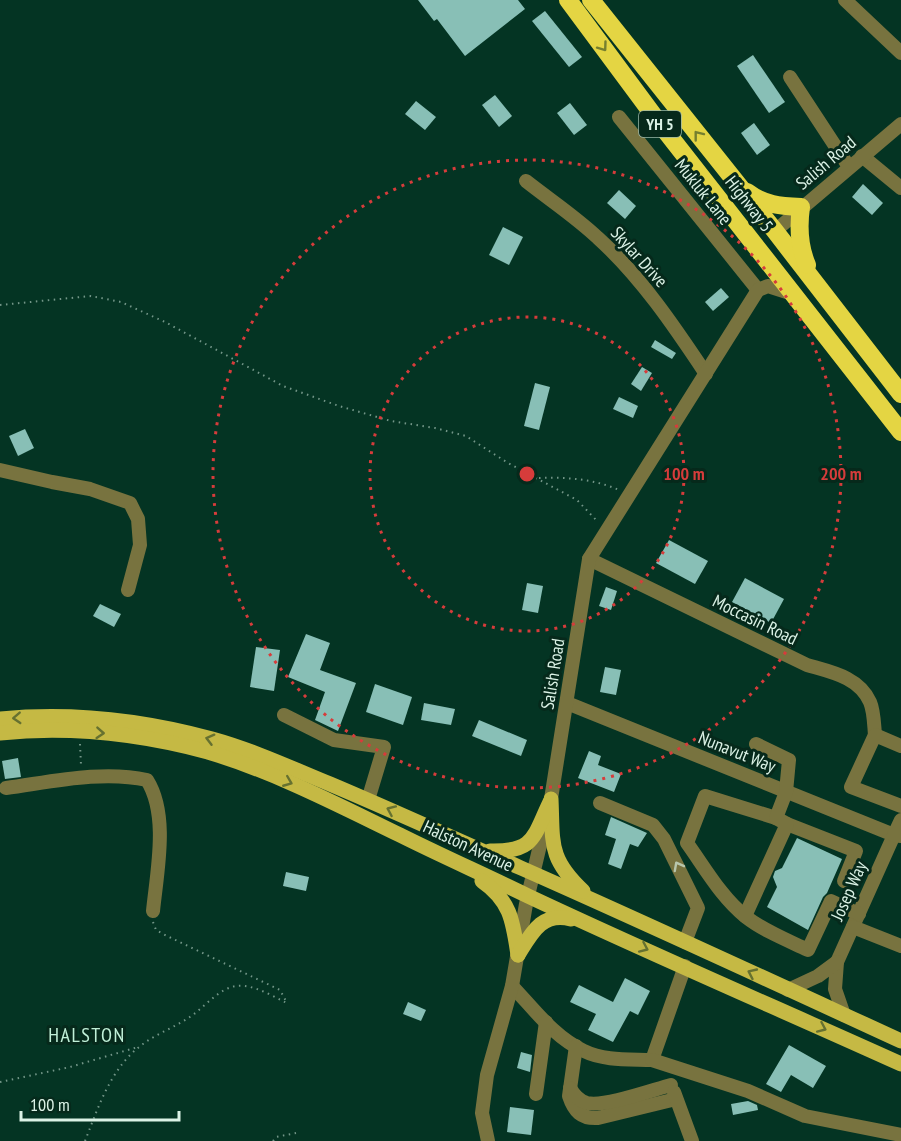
<svg xmlns="http://www.w3.org/2000/svg" width="901" height="1141" font-family="'PT Sans Narrow',sans-serif">
<style>
.building{fill:#88bfb6}
.lines{fill:none;stroke-linecap:round;stroke-linejoin:round}
.path{stroke:#739688;stroke-width:2;stroke-dasharray:1.5 4.5;stroke-linecap:butt}
.minor{stroke:#78733f;stroke-width:14}
.major{stroke:#c5b944;stroke-width:15}
.highway{stroke:#e4d543;stroke-width:18}
.oneway{stroke:#757f2f}
.oneway2{stroke:#667130}
.oneway3{stroke:#b8c6ac}
.ring{fill:none;stroke:#d63c3b;stroke-width:3;stroke-dasharray:3 6}
.labels{text-anchor:middle;stroke-width:6;stroke-linejoin:round;paint-order:stroke}
.shield{fill:#06291b;stroke:#9bb6a9;stroke-width:1.5}
.shield-label{font-size:16px;font-weight:bold;fill:#dbf2e6}
.street-label{font-size:18px;fill:#dbf2e6;stroke:#06291b}
.neighbourhood-label{font-size:20px;letter-spacing:1.5px;fill:#c0f0d8;stroke:#06291b}
.centre{fill:#d63c3b;stroke:#06291b;stroke-width:3}
.ring-label{font-size:18px;text-anchor:middle;font-weight:bold;fill:#d63c3b;stroke:#06291b;stroke-width:6;stroke-linejoin:round;paint-order:stroke}
</style>
<rect width="100%" height="100%" fill="#043423"/>
<g class="building">
<path d="M418,0H518L525,9L465,56L437,19L434,21Z"/>
<path d="M545,11L582,57L569,67L532,21Z"/>
<path d="M753,55L785,102L769,113L737,66Z"/>
<path d="M495,95L512,116L499,127L482,105Z"/>
<path d="M416,101L436,117L425,130L405,114Z"/>
<path d="M570,103L587,125L574,135L557,113Z"/>
<path d="M754,123L770,145L757,155L741,133Z"/>
<path d="M863,184L883,203L872,215L852,197Z"/>
<path d="M619,190L636,206L625,219L607,203Z"/>
<path d="M503,227L523,237L509,265L489,255Z"/>
<path d="M721,288L729,297L713,311L705,302Z"/>
<path d="M655,340L676,353L672,359L651,347Z"/>
<path d="M642,367L652,373L641,391L631,384Z"/>
<path d="M535,383L550,387L539,430L524,426Z"/>
<path d="M619,397L638,406L633,418L613,409Z"/>
<path d="M25,429L34,448L18,456L9,436Z"/>
<path d="M669,540L708,561L695,584L656,563Z"/>
<path d="M745,578L784,599L771,623L732,602Z"/>
<path d="M527,583L543,586L538,613L522,610Z"/>
<path d="M606,587L617,591L611,610L599,606Z"/>
<path d="M100,604L121,614L114,627L93,616Z"/>
<path d="M306,634L330,643L320,670L356,683L338,731L315,720L325,692L288,677Z"/>
<path d="M256,647L280,650L274,691L250,687Z"/>
<path d="M605,667L621,670L616,695L600,692Z"/>
<path d="M375,684L412,697L403,725L366,712Z"/>
<path d="M424,703L455,709L451,725L421,720Z"/>
<path d="M479,720L527,740L521,756L472,736Z"/>
<path d="M589,751L601,756L598,765L621,774L614,792L578,778Z"/>
<path d="M18,758L21,777L5,779L2,761Z"/>
<path d="M611,817L647,833L638,847L630,844L621,869L608,864L616,839L605,835Z"/>
<path d="M797,838L842,859L827,893L823,897L808,930L767,907L777,887L773,877L775,871L782,868Z"/>
<path d="M286,872L309,877L306,891L283,886Z"/>
<path d="M625,978L650,991L638,1015L630,1011L613,1042L588,1030L596,1014L570,1002L579,985L613,1002Z"/>
<path d="M408,1002L426,1010L421,1021L403,1014Z"/>
<path d="M789,1045L826,1066L813,1088L791,1075L781,1092L766,1084Z"/>
<path d="M521,1052L532,1055L530,1072L517,1068Z"/>
<path d="M748,1101L757,1105L758,1110L733,1115L731,1104Z"/>
<path d="M510,1107L534,1110L531,1135L507,1132Z"/>
</g>
<g class="lines">
<g class="path">
<path d="M0,305L91,296L121,302L165,322L283,386L339,406L391,421L435,428L466,436L508,463L577,500L598,522"/>
<path d="M539,478C567,477 594,479 619,490"/>
<path d="M80,744L81,765"/>
<path d="M153,922L156,930L165,935L280,990L287,1003"/>
<path d="M0,1082L70,1067L138,1047"/>
<path d="M85,1141C98,1108 110,1070 139,1047C156,1033 177,1027 194,1014C210,1002 224,983 245,986C260,988 274,997 287,1003"/>
<path d="M273,1141L276,1137L296,1133"/>
</g>
<g class="minor">
<path d="M845,0L901,53"/>
<path d="M790,77L849,167"/>
<path d="M619,117L758,290"/>
<path d="M862,156L901,188"/>
<path d="M526,181C550,200 576,217 598,238C641,277 674,326 706,374"/>
<path d="M775,231L901,124"/>
<path d="M0,470L52,482L90,489L130,503L138,519L140,545L128,590"/>
<path d="M589,559L807,665C831,672 859,677 870,702C874,711 874,724 875,735"/>
<path d="M567,703L894,835L837,962L835,989L844,1015"/>
<path d="M284,715L334,740L384,747L368,800"/>
<path d="M901,746L875,735L851,787L901,806"/>
<path d="M6,788C51,782 102,770 147,780C169,815 157,871 153,911"/>
<path d="M600,803L653,825L664,839L698,908L685,942"/>
<path d="M776,818L705,796L687,843C705,868 721,897 746,917C764,931 787,940 808,950L831,901L859,914"/>
<path d="M901,820L894,835L901,836"/>
<path d="M787,824L856,851L844,881"/>
<path d="M745,916L787,824L776,818L786,792L789,760L756,744"/>
<path d="M853,927L901,946"/>
<path d="M512,986C534,1009 554,1037 584,1051C604,1061 630,1059 652,1060L685,966"/>
<path d="M788,990L818,976L837,962"/>
<path d="M576,1046L569,1096C574,1111 581,1119 598,1118L676,1099"/>
<path d="M652,1060L748,1091L805,1116L901,1135"/>
<path d="M570,1088C574,1095 579,1101 587,1103C605,1107 652,1090 671,1085"/>
<path d="M674,1092L692,1141"/>
<path d="M536,1094L546,1022"/>
<path d="M488,1141L482,1113L487,1075L512,986L526,904L551,799L589,559L758,290L768,286L793,294"/>
</g>
<g class="major">
<path d="M0,719C71,712 142,720 212,739C252,750 291,768 330,784C394,811 457,840 521,868C648,924 775,983 901,1041"/>
<path d="M0,733C68,726 141,734 208,752C275,772 338,805 400,835C442,856 485,875 528,896C651,954 777,1008 901,1064"/>
<path d="M551,799C553,843 548,858 583,891"/>
<path d="M490,851C535,852 533,837 550,802"/>
<path d="M482,881C511,901 513,922 518,955"/>
<path d="M518,955C531,934 542,911 571,919"/>
</g>
<g class="highway">
<path d="M568,0L657,120L901,432"/>
<path d="M591,0L775,231L901,394"/>
<path d="M747,192C764,205 780,206 801,207C798,228 799,246 807,265"/>
</g>
</g>
<defs><path id="oneway-chevron" d="M-2-3.5L2.5 0L-2 3.5" fill="none" stroke-width="1.6" stroke-linecap="round" stroke-linejoin="round" transform="scale(1.5)"/></defs>
<g class="oneway">
<use href="#oneway-chevron" transform="translate(603 47) rotate(54)"/>
<use href="#oneway-chevron" transform="translate(698 135) rotate(-128)"/>
</g>
<g class="oneway2">
<use href="#oneway-chevron" transform="translate(17 718) rotate(177)"/>
<use href="#oneway-chevron" transform="translate(100 733) rotate(4)"/>
<use href="#oneway-chevron" transform="translate(210 739) rotate(-165)"/>
<use href="#oneway-chevron" transform="translate(288 782) rotate(22)"/>
<use href="#oneway-chevron" transform="translate(391 810) rotate(-156)"/>
<use href="#oneway-chevron" transform="translate(644 948) rotate(24)"/>
<use href="#oneway-chevron" transform="translate(752 973) rotate(-155)"/>
<use href="#oneway-chevron" transform="translate(822 1028) rotate(24)"/>
</g>
<use class="oneway3" href="#oneway-chevron" transform="translate(678 866) rotate(-118)"/>
<g class="ring">
<circle cx="527" cy="474" r="157"/>
<circle cx="527" cy="474" r="314"/>
</g>
<g class="labels">
<rect class="shield" x="639" y="111" width="42" height="26" rx="4.5"/>
<g class="shield-label">
<text x="660" y="130">YH 5</text>
</g>
<g class="street-label">
<text transform="translate(826 163) rotate(-40)" y="6">Salish Road</text>
<text transform="translate(703 192) rotate(51)" y="6">Mukluk Lane</text>
<text transform="translate(749 204) rotate(52)" y="6">Highway 5</text>
<text transform="translate(639 257) rotate(48)" y="6">Skylar Drive</text>
<text transform="translate(755 620) rotate(26)" y="6">Moccasin Road</text>
<text transform="translate(553 674) rotate(-81)" y="6">Salish Road</text>
<text transform="translate(737 752) rotate(22)" y="6">Nunavut Way</text>
<text transform="translate(468 846) rotate(25)" y="6">Halston Avenue</text>
<text transform="translate(849 891) rotate(-66)" y="6">Josep Way</text>
</g>
<g class="neighbourhood-label">
<text x="87" y="1042">HALSTON</text>
</g>
</g>
<circle cx="527" cy="474" r="9" class="centre"/>
<g class="ring-label">
<text x="684" y="480">100 m</text>
<text x="841" y="480">200 m</text>
</g>
<path d="M21 1111v9h158v-9" fill="none" stroke="#dbf2e6" stroke-width="3"/>
<text x="30" y="1111" font-size="18" fill="#dbf2e6" stroke="#06291b" stroke-width="4.5" paint-order="stroke">100 m</text>
</svg>
